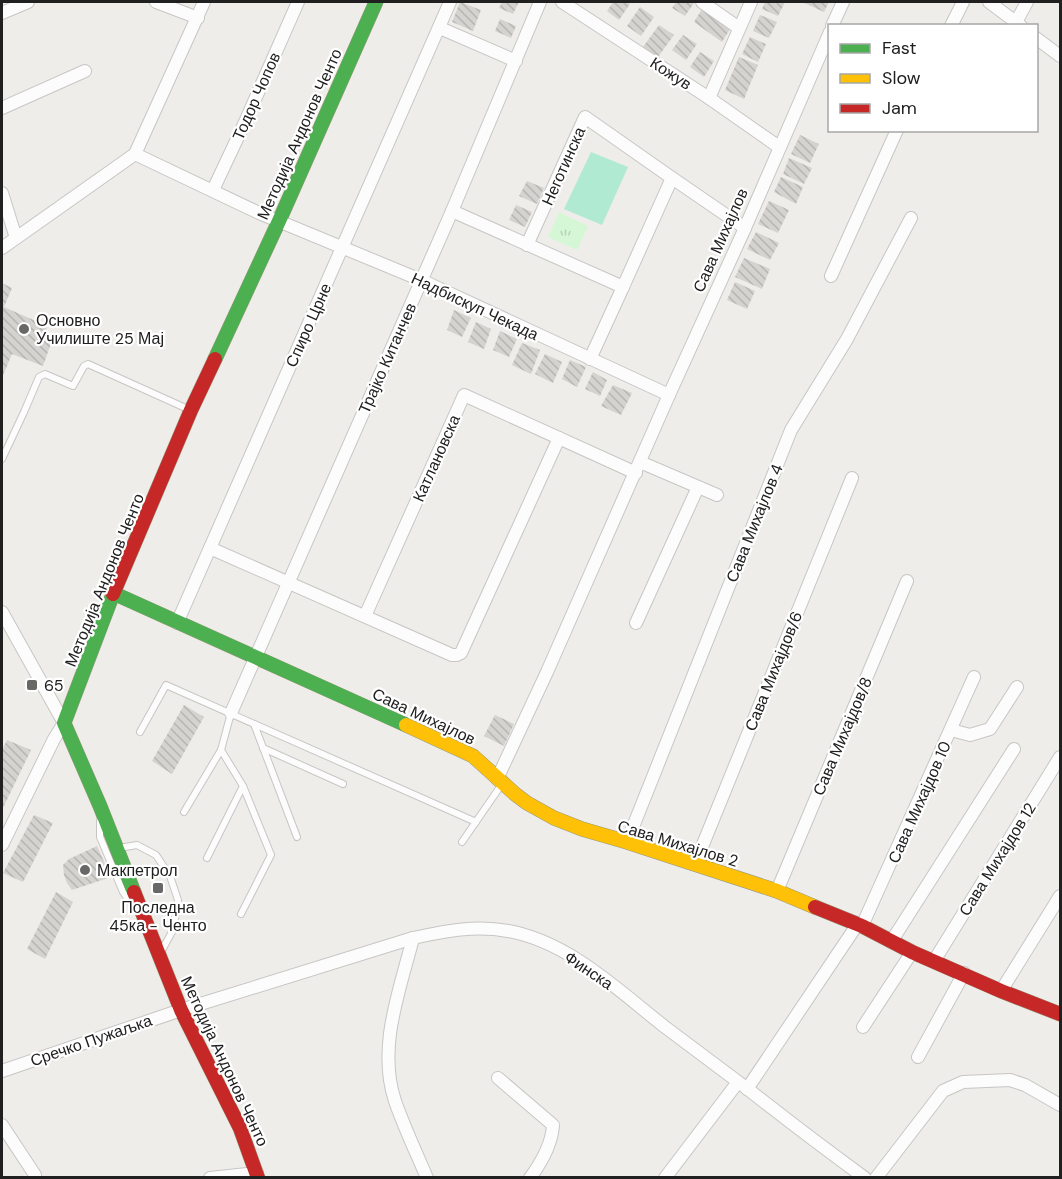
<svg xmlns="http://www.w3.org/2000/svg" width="1062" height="1179" font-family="'DM Sans',sans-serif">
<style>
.park{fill:url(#park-tufts)}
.pitch{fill:#b0ead3}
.building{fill:url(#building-back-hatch)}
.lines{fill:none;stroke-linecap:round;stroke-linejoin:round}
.lane-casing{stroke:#c7c6c5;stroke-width:8}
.street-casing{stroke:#c7c6c5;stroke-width:14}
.fast-casing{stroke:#989a7f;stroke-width:15}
.slow-casing{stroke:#989a7f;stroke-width:15}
.jam-casing{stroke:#989a7f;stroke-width:15}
.lane{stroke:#fdfcfc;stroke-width:6}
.street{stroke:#fdfcfc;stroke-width:12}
.fast{stroke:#4caf50;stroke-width:14}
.slow{stroke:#ffc107;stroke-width:14}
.jam{stroke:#c62828;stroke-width:14}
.poi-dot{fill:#686866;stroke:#fff;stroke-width:2}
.labels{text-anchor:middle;stroke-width:4.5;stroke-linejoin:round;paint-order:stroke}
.street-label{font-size:16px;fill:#202020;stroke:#fff}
.poi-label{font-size:16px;fill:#202020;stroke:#fff;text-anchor:start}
</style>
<defs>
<pattern id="park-tufts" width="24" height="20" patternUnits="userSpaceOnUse" patternTransform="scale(1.5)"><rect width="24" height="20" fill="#d5f7d6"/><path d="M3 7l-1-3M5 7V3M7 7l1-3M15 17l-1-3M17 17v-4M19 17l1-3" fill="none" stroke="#b7d3b7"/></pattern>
<pattern id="building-back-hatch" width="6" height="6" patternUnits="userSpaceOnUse" patternTransform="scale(1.5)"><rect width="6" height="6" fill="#d5d3d0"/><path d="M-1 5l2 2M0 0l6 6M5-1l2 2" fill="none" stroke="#b7b5b2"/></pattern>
</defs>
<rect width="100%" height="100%" fill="#efede9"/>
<path class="park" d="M559,212L588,226L577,250L548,237Z"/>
<path class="pitch" d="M591,152L628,167L602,225L564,209Z"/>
<g class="building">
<path d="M460,2L481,10L473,31L452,22Z"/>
<path d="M502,2H519L513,14L499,8Z"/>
<path d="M613,2H626L630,4L619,20L607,11Z"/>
<path d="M676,2H692L694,3L685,16L672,8Z"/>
<path d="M765,2H785L778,16L762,9Z"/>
<path d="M802,2H829L824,12Z"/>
<path d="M640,7L654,17L641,36L627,26Z"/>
<path d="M702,9L730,29L722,42L694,22Z"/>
<path d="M760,15L777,22L769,38L753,31Z"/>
<path d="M500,19L516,26L511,38L495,31Z"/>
<path d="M659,25L674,35L658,57L643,47Z"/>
<path d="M683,35L697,44L686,60L672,50Z"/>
<path d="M750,37L766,44L758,62L742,54Z"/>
<path d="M700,52L714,61L704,77L690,67Z"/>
<path d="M739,57L758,65L744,99L725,90Z"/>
<path d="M800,135L819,144L810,163L791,154Z"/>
<path d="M789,158L812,168L804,184L783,174Z"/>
<path d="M781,177L803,187L796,204L774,192Z"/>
<path d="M527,181L544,188L537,204L519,196Z"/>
<path d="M769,201L789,210L778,233L758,224Z"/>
<path d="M516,205L532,212L525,227L509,220Z"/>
<path d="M756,232L779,243L770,260L747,249Z"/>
<path d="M744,258L770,269L762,289L735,277Z"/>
<path d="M735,282L755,291L747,309L727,300Z"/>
<path d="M2,283L12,288L4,307L47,326L46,333L54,335L43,366L12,354L2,378Z"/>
<path d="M454,310L471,318L462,337L447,330Z"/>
<path d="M476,322L491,329L484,349L468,342Z"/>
<path d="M500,331L517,339L509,357L493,350Z"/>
<path d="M522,343L540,350L531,374L512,365Z"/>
<path d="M545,354L562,362L553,383L535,374Z"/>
<path d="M570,360L586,367L577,387L562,379Z"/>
<path d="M593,372L607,380L600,396L585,389Z"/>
<path d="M613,385L632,393L621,415L601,406Z"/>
<path d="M184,705L204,717L172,774L152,761Z"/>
<path d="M495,715L514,724L504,746L484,736Z"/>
<path d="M7,740L31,750L2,810V750Z"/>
<path d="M34,815L53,823L23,882L3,873Z"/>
<path d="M97,846L111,877L72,890L67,883L64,875L63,865L69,859Z"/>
<path d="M56,892L73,902L45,959L27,949Z"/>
</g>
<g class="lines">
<defs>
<g id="lane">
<path d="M2,459L24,412L39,377L45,374L73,386L84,366L88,364L190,410"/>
<path d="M254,724L297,837"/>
<path d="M140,732L166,685L476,822"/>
<path d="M263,748L343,784"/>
<path d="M184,812L221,750L231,713"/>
<path d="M100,821V837L123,892L132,905"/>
<path d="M462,842L502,784"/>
<path d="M119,848L137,845L156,855L170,876L178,900L173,930L161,952"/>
<path d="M207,858L243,786L221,750"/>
<path d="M241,914L271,855L243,786"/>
</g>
<g id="street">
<path d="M156,2L198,18"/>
<path d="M562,2L709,98L779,147"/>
<path d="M702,2L739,28"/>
<path d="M989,2L1021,26"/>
<path d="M2,13L28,2"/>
<path d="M1016,22L1027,2"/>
<path d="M832,26L843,2"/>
<path d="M951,26L963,2"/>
<path d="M440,28L516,61"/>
<path d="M1036,38L1060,56"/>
<path d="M709,98L751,2"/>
<path d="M2,108L85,71"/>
<path d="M135,154L259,213L421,280L669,395"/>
<path d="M135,154L204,2"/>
<path d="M213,190L245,122L298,2"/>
<path d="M2,193L16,238"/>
<path d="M452,211L623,287L672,178L745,228"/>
<path d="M527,245L585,117L672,178"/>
<path d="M2,248L135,154"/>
<path d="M831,276L897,130"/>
<path d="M590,359L623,287"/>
<path d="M640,462L717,495"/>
<path d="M210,548L452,655H457L461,653L559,438"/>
<path d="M2,612L64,723L54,739L2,845"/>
<path d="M365,616L464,395L636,473"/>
<path d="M177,623L450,2"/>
<path d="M636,623L698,487"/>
<path d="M231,713L452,211L540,2"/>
<path d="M951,730L970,735L990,729L1017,687"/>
<path d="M497,779L547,672L669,395L745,228L830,32"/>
<path d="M627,842L791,430L847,339L911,218"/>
<path d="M695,864L852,478"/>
<path d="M777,891L907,581"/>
<path d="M862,926L974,677"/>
<path d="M413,938C400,990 377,1047 395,1101C404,1127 416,1152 427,1178"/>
<path d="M891,942L1014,749"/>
<path d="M934,961L1060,757"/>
<path d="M1001,991L1060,896"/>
<path d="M863,1027L912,952"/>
<path d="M918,1057L964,973"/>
<path d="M2,1071L181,1010L413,938C445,931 475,925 508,931C569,942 618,990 665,1027C693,1048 721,1069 749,1090C787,1120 825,1149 865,1178"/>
<path d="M498,1078L553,1125C552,1144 541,1163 530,1178"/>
<path d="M747,1089L857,925"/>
<path d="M2,1125L35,1175L34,1178"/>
<path d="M210,1178L257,1173"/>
<path d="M665,1178L738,1082"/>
<path d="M876,1178L943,1091L963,1082L1010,1080L1025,1085L1060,1105"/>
</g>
<g id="fast">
<path d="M215,359L279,221L376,2"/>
<path d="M113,593L406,725"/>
<path d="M113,594L64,723L100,806L134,892"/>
</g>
<path id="slow" d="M406,725L473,756L515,794L527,803L554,818L582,829L627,842L777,891L815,907"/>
<g id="jam">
<path d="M113,594L191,410L215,359"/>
<path d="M134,892L181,1010L240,1128L258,1178"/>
<path d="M815,907L862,926L912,952L1001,991L1060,1014"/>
</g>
</defs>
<use href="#lane" class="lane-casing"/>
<use href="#street" class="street-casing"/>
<use href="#fast" class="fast-casing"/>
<use href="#slow" class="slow-casing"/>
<use href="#jam" class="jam-casing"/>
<use href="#lane" class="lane"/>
<use href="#street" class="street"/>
<use href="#fast" class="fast"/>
<use href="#slow" class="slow"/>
<use href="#jam" class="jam"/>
</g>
<g class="poi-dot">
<circle cx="24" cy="329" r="6"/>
<rect x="26" y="679" width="12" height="12" rx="3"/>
<circle cx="85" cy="870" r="6"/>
<rect x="152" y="882" width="12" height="12" rx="3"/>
</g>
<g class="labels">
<g class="street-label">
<text transform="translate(671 73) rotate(33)" y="6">Кожув</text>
<text transform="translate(256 96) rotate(-66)" y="6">Тодор Чопов</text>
<text transform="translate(299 134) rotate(-66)" y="6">Методија Андонов Ченто</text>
<text transform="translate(563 166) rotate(-66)" y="6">Неготинска</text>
<text transform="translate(720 240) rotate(-66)" y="6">Сава Михајлов</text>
<text transform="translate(475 306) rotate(25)" y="6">Надбискуп Чекада</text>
<text transform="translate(308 325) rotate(-66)" y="6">Спиро Црне</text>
<text transform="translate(387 358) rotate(-66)" y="6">Трајко Китанчев</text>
<text transform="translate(436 458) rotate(-66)" y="6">Катлановска</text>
<text transform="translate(754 523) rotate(-68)" y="6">Сава Михајлов 4</text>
<text transform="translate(104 580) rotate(-68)" y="6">Методија Андонов Ченто</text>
<text transform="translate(773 671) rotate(-68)" y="6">Сава Михајдов/6</text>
<text transform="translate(424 716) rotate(25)" y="6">Сава Михајлов</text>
<text transform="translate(842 736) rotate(-67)" y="6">Сава Михајдов/8</text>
<text transform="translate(919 802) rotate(-66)" y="6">Сава Михајдов 10</text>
<text transform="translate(678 843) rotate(17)" y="6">Сава Михајлов 2</text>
<text transform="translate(997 859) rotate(-58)" y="6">Сава Михајдов 12</text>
<text transform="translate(589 970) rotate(34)" y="6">Финска</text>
<text transform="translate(91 1040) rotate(-19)" y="6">Сречко Пужаљка</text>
<text transform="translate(225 1061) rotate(65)" y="6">Методија Андонов Ченто</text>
</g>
<g class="poi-label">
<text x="36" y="326">Основно<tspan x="36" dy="18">Училиште 25 Мај</tspan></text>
<text x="44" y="691">65</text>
<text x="97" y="876">Макпетрол</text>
<text x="158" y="913" text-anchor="middle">Последна<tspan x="158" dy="18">45ка - Ченто</tspan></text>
</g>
</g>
<rect width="1062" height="1179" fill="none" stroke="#202020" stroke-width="6"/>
<rect x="828" y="24" width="210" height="108" fill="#ffffff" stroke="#a6a6a6" stroke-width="1.5"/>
<rect x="840" y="44" width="30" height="9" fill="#4caf50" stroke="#a6a6a6" stroke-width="1.5"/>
<text x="882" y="54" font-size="18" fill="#202020">Fast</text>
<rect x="840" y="74" width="30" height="9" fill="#ffc107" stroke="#a6a6a6" stroke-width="1.5"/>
<text x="882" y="84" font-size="18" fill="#202020">Slow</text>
<rect x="840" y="104" width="30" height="9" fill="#c62828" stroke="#a6a6a6" stroke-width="1.5"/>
<text x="882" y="114" font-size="18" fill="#202020">Jam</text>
</svg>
